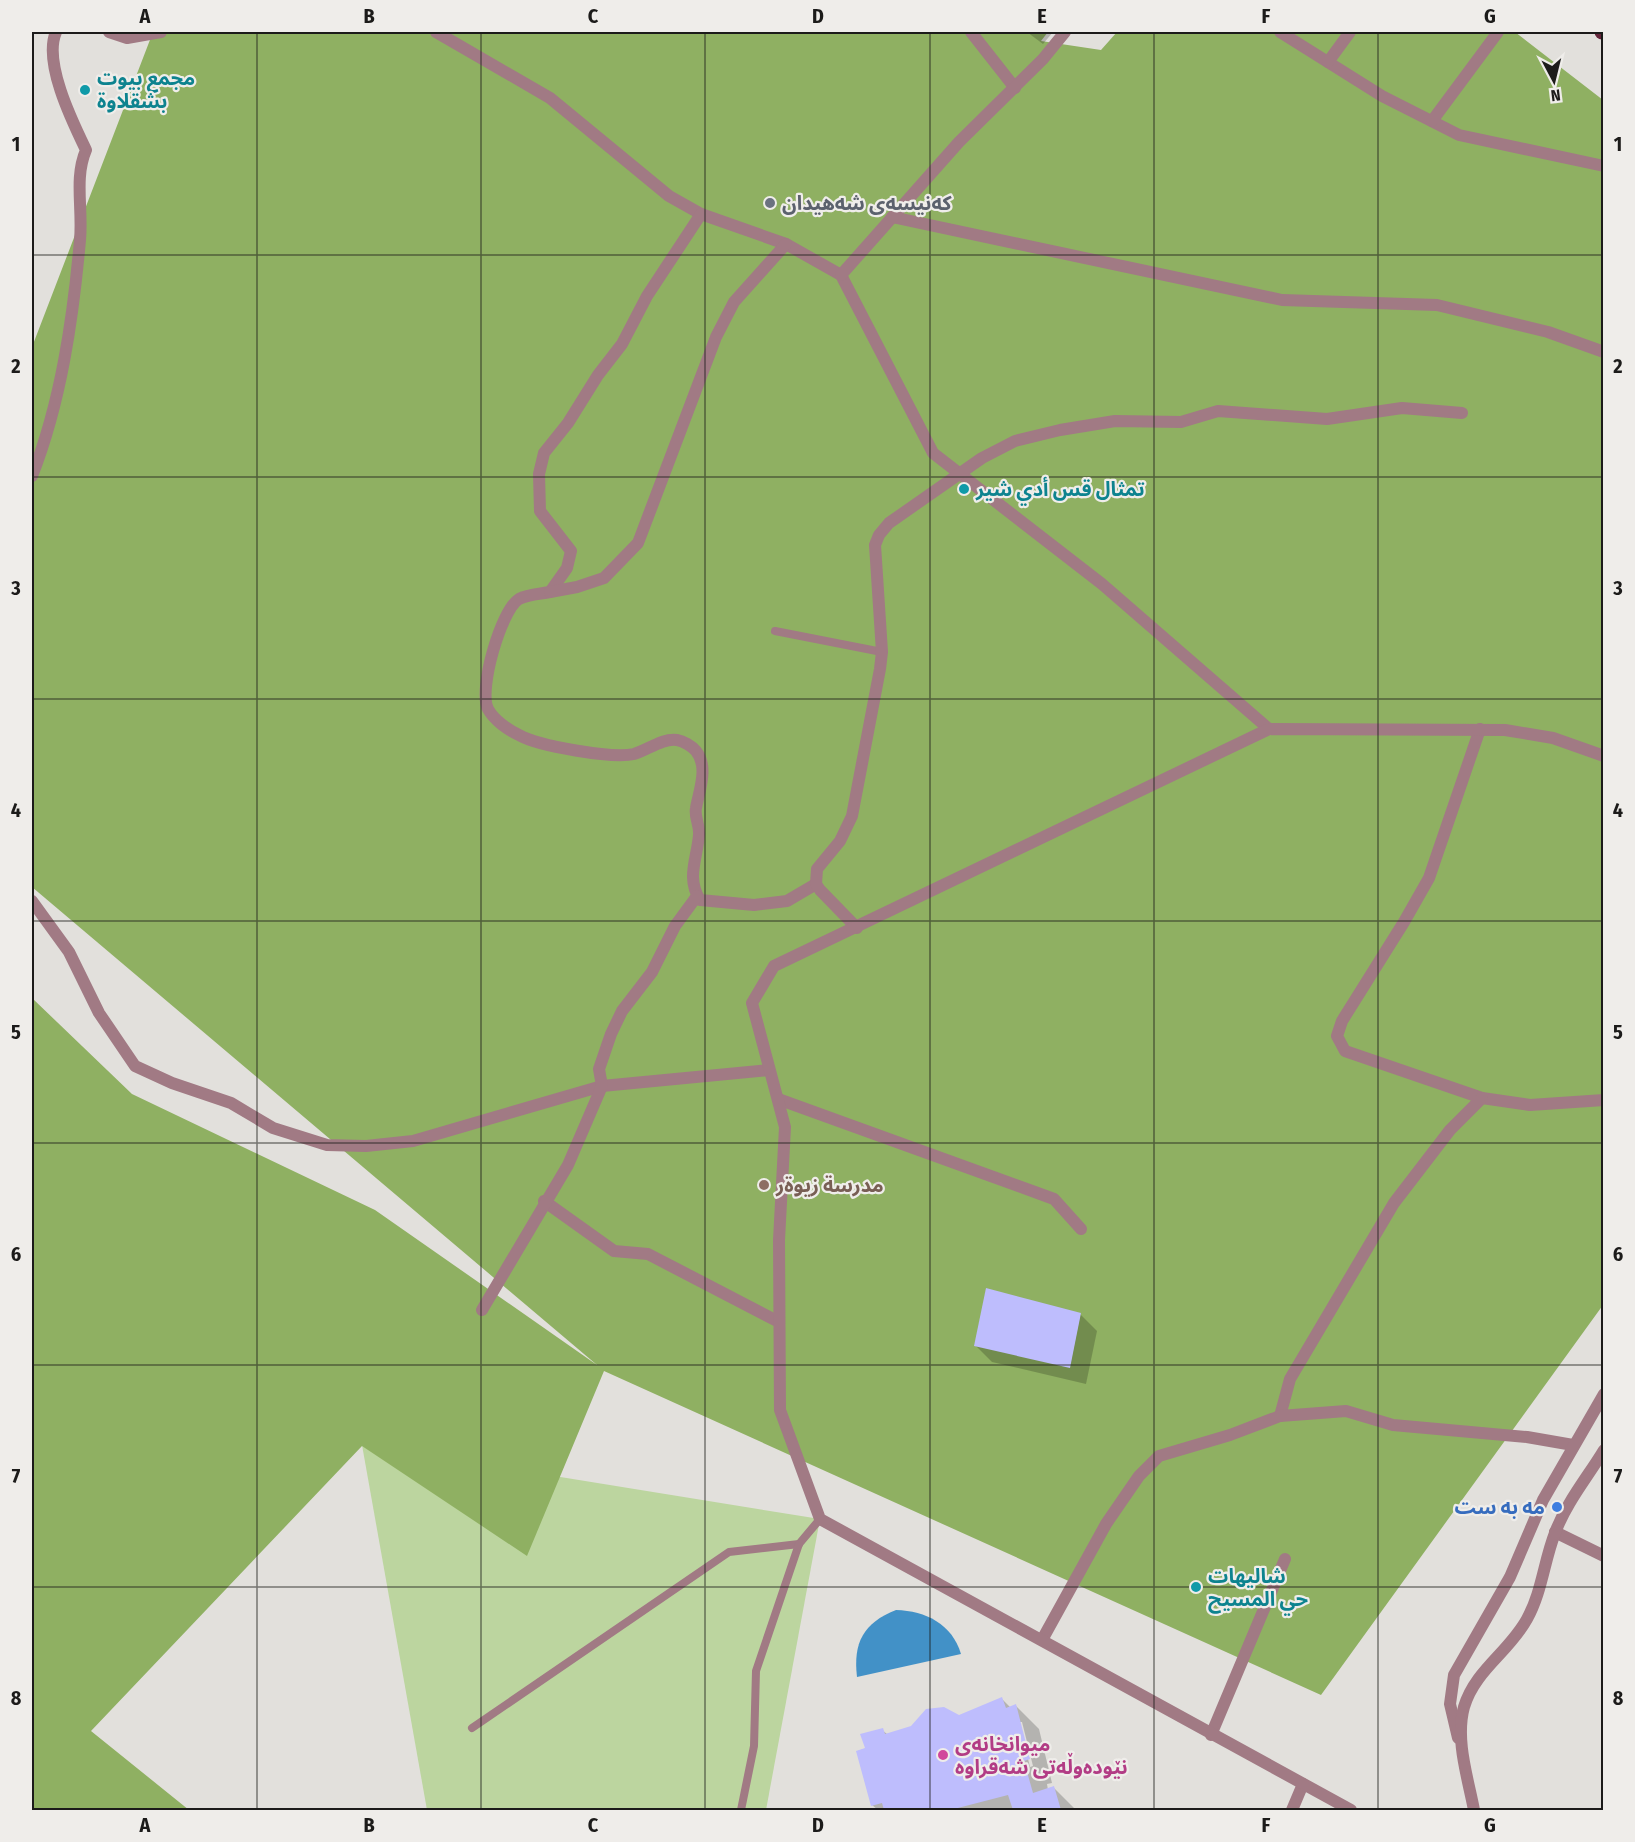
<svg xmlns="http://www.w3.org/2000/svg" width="1635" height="1842" font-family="'Fira Sans Condensed','Noto Sans Arabic',sans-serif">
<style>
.green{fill:#bcd59f}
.forest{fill:#8fb062}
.water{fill:#4291c7}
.shadow{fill:#0003;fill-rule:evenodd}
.building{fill:#bebdfd}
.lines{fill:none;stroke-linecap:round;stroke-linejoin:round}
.service{stroke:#a17a84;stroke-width:8}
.minor{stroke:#a17a84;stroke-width:12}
.tertiary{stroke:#a17a84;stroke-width:12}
.primary{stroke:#65253b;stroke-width:15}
.grid{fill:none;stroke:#1c1b1a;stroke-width:1.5;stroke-opacity:0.55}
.culture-dot{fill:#0f9aa8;stroke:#efedea;stroke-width:2}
.worship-dot{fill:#6b7280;stroke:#efedea;stroke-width:2}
.education-dot{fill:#8d6e63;stroke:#efedea;stroke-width:2}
.shop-dot{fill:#3f7fe0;stroke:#efedea;stroke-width:2}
.hotel-dot{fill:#d1479c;stroke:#efedea;stroke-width:2}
.labels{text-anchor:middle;stroke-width:4.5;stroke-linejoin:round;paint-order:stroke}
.culture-label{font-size:20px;font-weight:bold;fill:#0d838f;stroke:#efedea;text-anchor:start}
.worship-label{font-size:20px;font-weight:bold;fill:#5b616d;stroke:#efedea;text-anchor:start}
.education-label{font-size:20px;font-weight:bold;fill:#785e54;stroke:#efedea;text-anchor:start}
.shop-label{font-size:20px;font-weight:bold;fill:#366cbe;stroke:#efedea;text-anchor:end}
.hotel-label{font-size:20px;font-weight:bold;fill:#b23c85;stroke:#efedea;text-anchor:start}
.neatline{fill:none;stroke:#1c1b1a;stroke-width:2}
.grid-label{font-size:20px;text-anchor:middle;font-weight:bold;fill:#1c1b1a}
</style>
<rect width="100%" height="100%" fill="#e2e0dc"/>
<path class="green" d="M362,1445L820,1519L766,1810H427Z"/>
<path class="forest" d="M153,32H1048L1041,41L1101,50L1117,32H1515L1603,100V1305L1321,1695L604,1371L527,1556L362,1446L91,1731L189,1810H32V998L132,1094L375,1210L597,1365L32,887V347Z"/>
<path class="water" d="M896,1610C926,1611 952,1624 961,1654L857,1677C853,1643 863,1623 896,1610Z"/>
<g class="shadow">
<path d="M1027,32H1053L1043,44Z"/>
<path d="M1080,1314L1097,1331L1086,1384L992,1362L975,1345Z"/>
<path d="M1002,1699L1011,1708L1016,1706L1039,1729L1052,1783L1047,1784L1048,1790L1054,1788L1076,1810H878L872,1805L866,1749L882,1730L887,1734L959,1716ZM1019,1722H1022L1033,1766L1030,1767Z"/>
</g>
<g class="building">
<path d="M986,1288L1081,1313L1070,1368L974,1346Z"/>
<path d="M1002,1697L1006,1708L1016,1704L1030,1759L1024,1761L1033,1793L1054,1786L1061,1810H1013L1008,1795L950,1810H884L882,1803L871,1806L856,1751L865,1748L860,1734L883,1728L885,1734L911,1726L926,1709L944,1707L959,1715Z"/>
</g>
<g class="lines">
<g class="service">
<path d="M775,631L882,652"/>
<path d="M472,1728L729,1552L799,1544"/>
<path d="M741,1810L754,1746L756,1671L799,1544L820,1519"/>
</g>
<g class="minor">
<path d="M109,32L127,38L161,32"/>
<path d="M436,32L550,98L669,196L701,214L786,244L841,275L933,453L1102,584L1269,729"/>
<path d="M971,32L1015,88"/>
<path d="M1280,32L1382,96L1459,135L1604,166"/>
<path d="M1328,62L1350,32"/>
<path d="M1432,121L1498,32"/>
<path d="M701,214L647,296L622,344L598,375L568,423L544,453L539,474L540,511L571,551L567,568L550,592C540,594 528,594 519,599C501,610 478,690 488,709C494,720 508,730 519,735C538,746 613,759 634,754C648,750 662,738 677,740C683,741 692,746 696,751C709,767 699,791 696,808C694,817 700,825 699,835C697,859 686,878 700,900L754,905L787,901L816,884"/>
<path d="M892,217L1282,300L1437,305L1548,332L1604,352"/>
<path d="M841,275L959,142L1043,59L1065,32"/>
<path d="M32,476C61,402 73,319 80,240C83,209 74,178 86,150C72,121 43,62 56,32"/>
<path d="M550,592L577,587L604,578L638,543L716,337L734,302L786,244"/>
<path d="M1480,729L1429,878L1404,922L1342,1021L1337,1036L1345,1051L1482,1098L1530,1105L1604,1100"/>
<path d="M32,901L69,952L99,1013L135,1066L172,1083L231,1103L273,1128L327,1145L366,1146L413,1141L602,1086L769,1070"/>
<path d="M857,928L820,890L816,884L817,869L840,841L852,816L880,669L882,652L875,545L879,535L889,523L982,458L1015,441L1060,430L1115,421L1181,422L1218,411L1327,419L1402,408L1462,413"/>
<path d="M778,1099L1054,1199L1081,1229"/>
<path d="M544,1201L614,1251L648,1254L779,1322"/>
<path d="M482,1310L568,1165L602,1086L599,1069L611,1034L622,1011L652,972L675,926L697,896"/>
<path d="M1280,1416L1290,1379L1394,1203L1450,1130L1482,1098"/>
<path d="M1555,1532L1604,1556"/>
<path d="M1042,1640L1106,1524L1139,1476L1159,1456L1230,1435L1280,1416L1346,1411L1393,1425L1527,1437L1573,1445"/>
<path d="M1211,1735L1285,1559"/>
<path d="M1292,1810L1303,1784"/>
<path d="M1351,1810L820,1519L780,1410L779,1240L785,1127L752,1003L774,966L1269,729L1505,730L1553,738L1604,756"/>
</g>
<g class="tertiary">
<path d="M1458,1738L1450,1704L1454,1675L1510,1577L1543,1500L1604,1394"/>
<path d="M1474,1810C1468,1778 1455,1740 1464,1707C1475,1670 1509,1652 1527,1619C1542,1592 1544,1561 1555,1533C1566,1503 1587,1478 1604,1450"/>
</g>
<path class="primary" d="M1602,32H1604"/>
</g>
<path class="grid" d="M257,32V1810M481,32V1810M705,32V1810M930,32V1810M1154,32V1810M1378,32V1810M32,255H1604M32,477H1604M32,699H1604M32,921H1604M32,1143H1604M32,1365H1604M32,1587H1604"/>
<g class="culture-dot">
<circle cx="85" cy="90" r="6"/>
<circle cx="964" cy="489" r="6"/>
<circle cx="1196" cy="1587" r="6"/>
</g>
<circle class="worship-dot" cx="770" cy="203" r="6"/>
<circle class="education-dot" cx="764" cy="1185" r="6"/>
<circle class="shop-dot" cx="1557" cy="1507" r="6"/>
<circle class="hotel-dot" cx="943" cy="1755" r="6"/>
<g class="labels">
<g class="culture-label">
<text x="97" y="85">مجمع بيوت<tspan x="97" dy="23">بشقلاوة</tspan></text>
<text x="976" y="496">تمثال قس أدي شير</text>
<text x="1208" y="1583">شاليهات<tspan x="1208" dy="23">حي المسيح</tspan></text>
</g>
<g class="worship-label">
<text x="782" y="210">کەنیسەی شەهیدان</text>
</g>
<g class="education-label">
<text x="776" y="1192">مدرسة زيوةر</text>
</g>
<g class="shop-label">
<text x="1545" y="1514">مه به ست</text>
</g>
<g class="hotel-label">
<text x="955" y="1751">میوانخانەی<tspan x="955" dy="23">نێودەوڵەتی شەقراوە</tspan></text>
</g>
</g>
<rect width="1635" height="1842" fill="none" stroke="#efedea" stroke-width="66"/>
<g transform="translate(1554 81) rotate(173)" stroke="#efedea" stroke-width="4.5" paint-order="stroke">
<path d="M0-4.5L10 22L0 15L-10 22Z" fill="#1c1b1a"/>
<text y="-9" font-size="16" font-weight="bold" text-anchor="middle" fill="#1c1b1a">N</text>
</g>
<rect x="33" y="33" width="1569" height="1776" class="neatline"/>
<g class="grid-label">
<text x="145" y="23">A</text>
<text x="369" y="23">B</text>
<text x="593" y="23">C</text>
<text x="818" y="23">D</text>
<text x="1042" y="23">E</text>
<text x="1266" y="23">F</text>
<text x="1490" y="23">G</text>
<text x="16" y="151">1</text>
<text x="1618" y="151">1</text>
<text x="16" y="373">2</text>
<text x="1618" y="373">2</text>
<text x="16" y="595">3</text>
<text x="1618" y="595">3</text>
<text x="16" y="817">4</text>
<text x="1618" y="817">4</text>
<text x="16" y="1039">5</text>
<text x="1618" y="1039">5</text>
<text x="16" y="1261">6</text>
<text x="1618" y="1261">6</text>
<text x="16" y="1483">7</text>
<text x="1618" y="1483">7</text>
<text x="16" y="1705">8</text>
<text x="1618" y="1705">8</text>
<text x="145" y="1832">A</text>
<text x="369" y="1832">B</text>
<text x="593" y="1832">C</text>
<text x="818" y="1832">D</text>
<text x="1042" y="1832">E</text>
<text x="1266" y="1832">F</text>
<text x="1490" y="1832">G</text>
</g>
</svg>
